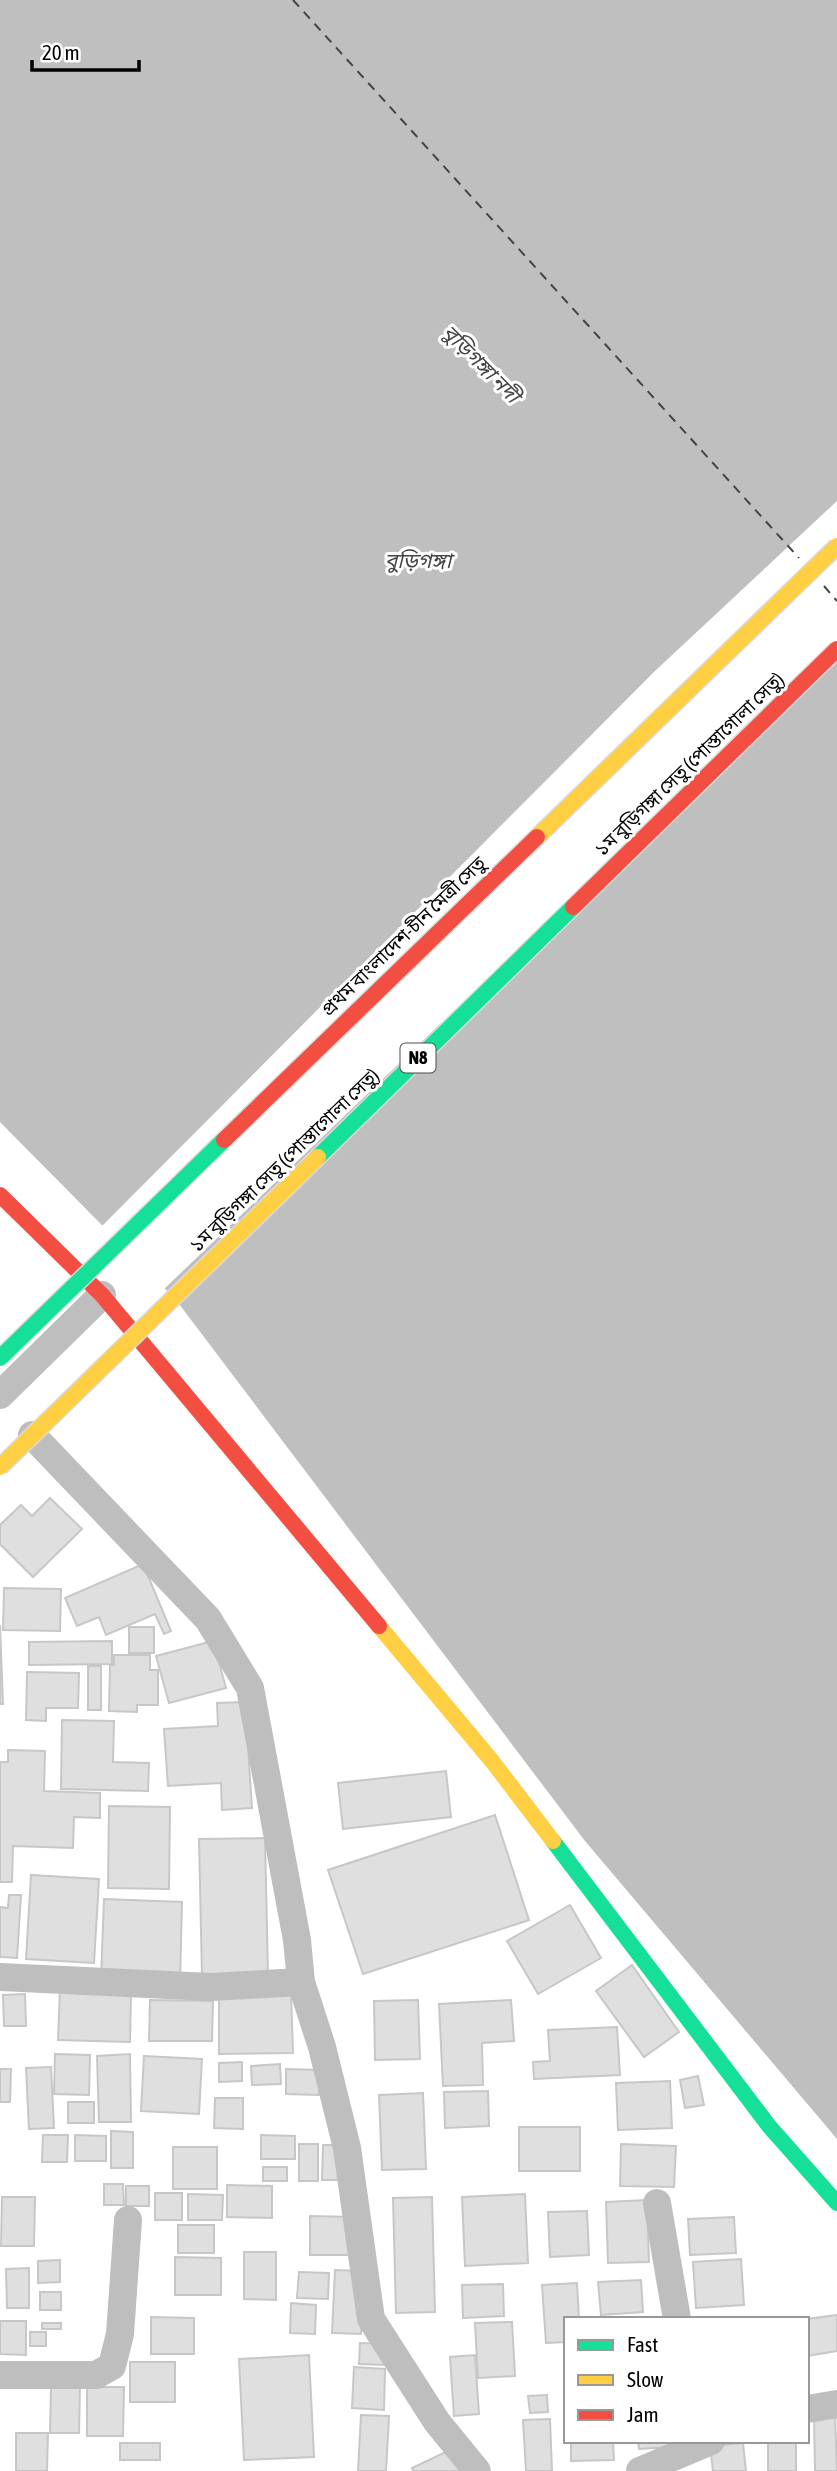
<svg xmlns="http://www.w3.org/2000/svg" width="837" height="2471" font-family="'Asap Condensed','Noto Sans Bengali',sans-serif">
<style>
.water{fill:#bfbfbf}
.pier{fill:#fff}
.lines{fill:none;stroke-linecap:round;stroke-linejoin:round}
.ferry{stroke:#444;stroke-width:2;stroke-dasharray:9 7;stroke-linecap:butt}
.building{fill:#dfdfdf;stroke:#c7c7c7;stroke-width:2}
.street{stroke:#bebebe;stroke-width:28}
.fast{stroke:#16e098;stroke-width:16}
.slow{stroke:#ffcf43;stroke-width:16}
.jam{stroke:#f24e42;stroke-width:16}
.fast-bridge-casing{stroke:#dbdbdb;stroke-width:19;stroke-linecap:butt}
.slow-bridge-casing{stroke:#dbdbdb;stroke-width:19;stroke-linecap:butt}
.jam-bridge-casing{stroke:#dbdbdb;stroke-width:19;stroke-linecap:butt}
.fast-bridge{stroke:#16e098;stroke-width:16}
.slow-bridge{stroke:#ffcf43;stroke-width:16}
.jam-bridge{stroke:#f24e42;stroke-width:16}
.labels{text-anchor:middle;stroke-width:6;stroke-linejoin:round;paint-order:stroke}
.shield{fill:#fff;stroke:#4c4c4c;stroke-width:2}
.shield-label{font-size:18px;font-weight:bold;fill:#000}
.street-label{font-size:19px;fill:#000;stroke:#fff}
.water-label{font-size:21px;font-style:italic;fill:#444;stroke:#fff}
</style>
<rect width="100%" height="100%" fill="#fff"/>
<path class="water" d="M0,0H837V2139L585,1841L176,1300L0,1122Z"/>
<path class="pier" d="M837,501V643L162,1291L100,1228L655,671Z"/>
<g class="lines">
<g class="ferry">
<path d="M293,0L799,558"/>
<path d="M824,586L837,601"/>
</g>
</g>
<g class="building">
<path d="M50,1498L82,1529L33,1577L0,1544V1525L21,1505L32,1516Z"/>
<path d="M143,1564L171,1631L164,1634L155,1614L106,1635L99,1617L77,1626L65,1598Z"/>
<path d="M4,1588L61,1589L60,1631L3,1630Z"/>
<path d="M0,1625L3,1704H0Z"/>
<rect x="129" y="1627" width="25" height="26"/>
<path d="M112,1641V1664L29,1665V1642Z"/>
<path d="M213,1641L226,1688L169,1703L156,1656Z"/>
<path d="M114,1655H150V1670H158V1705H137V1712L109,1711L110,1665H114Z"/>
<rect x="88" y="1666" width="13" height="44"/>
<path d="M27,1672L79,1673L78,1708H46V1721L26,1720Z"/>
<path d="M245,1702L252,1808L222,1810L221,1783L168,1786L164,1729L218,1726L217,1703Z"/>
<path d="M62,1720L114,1721L113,1762L149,1763L148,1791L61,1789Z"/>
<path d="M8,1750L45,1751L44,1791L100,1793V1818L74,1817L73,1848L13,1846L12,1882H0V1762H8Z"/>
<path d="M446,1771L451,1817L343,1829L338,1783Z"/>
<path d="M109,1806L170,1807L169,1889L108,1888Z"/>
<path d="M495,1815L529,1920L363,1974L328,1870Z"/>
<path d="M265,1838L268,1975L202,1976L199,1839Z"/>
<path d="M31,1875L99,1879L94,1963L26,1959Z"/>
<path d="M9,1895H21L17,1958L0,1957V1907L8,1908Z"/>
<path d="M104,1899L182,1902L180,1982L101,1980Z"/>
<path d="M570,1905L601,1958L538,1994L507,1941Z"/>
<path d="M632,1965L679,2032L644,2057L596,1991Z"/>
<path d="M60,1988L131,1991L130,2042L58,2040Z"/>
<path d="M291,1993L293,2053L219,2054V1994Z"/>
<path d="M25,1994L26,2026H4L3,1995Z"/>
<path d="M150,2000L213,2001L212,2041H149Z"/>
<path d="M418,2000L420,2059L375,2060L374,2001Z"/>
<path d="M511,2000L514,2041L482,2043L483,2085L443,2086L439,2004Z"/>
<path d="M617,2027L620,2075L534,2079L533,2062L550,2061L548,2030Z"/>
<path d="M55,2054L90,2055L89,2095L54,2094Z"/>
<path d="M130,2054L131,2122H99L97,2056Z"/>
<path d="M144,2056L202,2059L199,2114L141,2111Z"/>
<path d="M242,2062V2081L219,2082V2063Z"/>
<path d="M280,2064L281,2084L252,2085L251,2066Z"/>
<path d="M51,2067L54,2128L29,2129L26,2068Z"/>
<path d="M0,2069H11L10,2102H0Z"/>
<path d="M286,2069L320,2070L319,2095L286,2094Z"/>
<path d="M698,2076L704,2105L685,2108L680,2080Z"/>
<path d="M670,2081L672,2128L618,2130L616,2083Z"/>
<path d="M488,2091L489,2126L445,2128L444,2092Z"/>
<path d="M423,2093L426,2169L382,2170L379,2095Z"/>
<path d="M215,2098H243V2129L214,2128Z"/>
<rect x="68" y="2102" width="26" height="21"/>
<rect x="519" y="2127" width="61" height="44"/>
<path d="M111,2131L133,2132V2168H111Z"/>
<path d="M43,2135H68L67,2162H42Z"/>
<path d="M75,2135L106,2136V2161H75Z"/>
<path d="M261,2135L295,2136V2159H261Z"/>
<rect x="299" y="2144" width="19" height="37"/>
<path d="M621,2144L676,2146L674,2187L620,2186Z"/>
<path d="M323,2145H345V2180H322Z"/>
<rect x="173" y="2147" width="44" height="42"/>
<rect x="263" y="2167" width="24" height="14"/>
<path d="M104,2184H123L124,2205H104Z"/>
<path d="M227,2185L272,2186V2218L227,2217Z"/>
<rect x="126" y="2186" width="23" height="20"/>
<rect x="155" y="2193" width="27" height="27"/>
<path d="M188,2194L223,2195L222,2220H188Z"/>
<path d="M525,2194L528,2263L465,2266L462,2197Z"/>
<path d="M2,2197H35L34,2246H1Z"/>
<path d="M432,2197L435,2312L396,2313L393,2198Z"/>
<path d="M647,2200L649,2262L608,2263L606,2202Z"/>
<path d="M587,2211L589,2255L550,2257L548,2212Z"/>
<path d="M310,2216L353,2217V2255H310Z"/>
<path d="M734,2217L736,2253L690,2255L688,2219Z"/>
<rect x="178" y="2225" width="36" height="28"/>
<path d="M244,2252H276V2300L244,2299Z"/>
<path d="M175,2257L221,2258V2295H175Z"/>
<path d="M741,2259L744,2305L696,2308L693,2262Z"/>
<path d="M60,2260V2282L38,2283V2261Z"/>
<path d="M29,2268V2308H7L6,2269Z"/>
<path d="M335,2270L364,2271L361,2334L332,2333Z"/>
<path d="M299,2272L329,2273L328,2299L297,2298Z"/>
<path d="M641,2280L643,2312L601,2315L598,2282Z"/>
<path d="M577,2283L579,2319H566V2342L546,2343L542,2285Z"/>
<path d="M503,2284L504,2316L463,2318L462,2285Z"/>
<rect x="40" y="2292" width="21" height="18"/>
<path d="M291,2303L316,2305L315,2334L290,2333Z"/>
<path d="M837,2315V2351L807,2356V2319Z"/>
<path d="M151,2317L194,2318V2354H151Z"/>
<path d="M0,2321H26V2355L0,2354Z"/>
<path d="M512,2322L515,2376L478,2378L475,2323Z"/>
<rect x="42" y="2323" width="19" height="6"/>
<rect x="30" y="2332" width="16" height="14"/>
<path d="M360,2343L387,2344L385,2365L359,2364Z"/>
<path d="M309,2355L314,2457L244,2460L239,2359Z"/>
<path d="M475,2355L479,2414L454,2416L450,2357Z"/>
<rect x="130" y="2362" width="45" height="40"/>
<path d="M354,2367L385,2369L384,2410L352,2408Z"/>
<path d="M51,2386L80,2387L79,2433H50Z"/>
<path d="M87,2387H124L123,2436H87Z"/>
<path d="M547,2395L548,2412L530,2413L528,2396Z"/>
<path d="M835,2413L837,2471H815L814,2414Z"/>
<path d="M361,2415L389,2416L386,2471H358Z"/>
<path d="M550,2419L552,2471H526L523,2420Z"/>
<path d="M16,2433H48L47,2471H16Z"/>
<path d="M571,2441H613L614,2460L571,2461Z"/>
<path d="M638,2441H687V2446L639,2449Z"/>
<rect x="768" y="2441" width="28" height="30"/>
<rect x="120" y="2443" width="40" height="17"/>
<path d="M743,2443L746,2471H713L710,2446Z"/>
<path d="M456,2447L467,2471H413L412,2468Z"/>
</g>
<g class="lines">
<g class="street">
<path d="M0,1395L102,1295"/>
<path d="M32,1435L208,1619L250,1688L297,1940L301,1982L322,2047L347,2148L371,2319L437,2422L477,2471"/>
<path d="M0,1977L211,1987L301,1982"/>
<path d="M657,2203L677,2319"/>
<path d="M0,2375H96L112,2366L120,2334L128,2220"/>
<path d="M807,2409L837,2404"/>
<path d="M640,2471L711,2441"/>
</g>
<path class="fast" d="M553,1841L769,2126L837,2203"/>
<path class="slow" d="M379,1626L492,1761L553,1841"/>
<path class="jam" d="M0,1195L102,1295L379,1626"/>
<defs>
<g id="fast-bridge">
<path d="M318,1157L573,907"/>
<path d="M0,1358L224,1140"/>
</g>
<g id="slow-bridge">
<path d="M537,837L837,546"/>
<path d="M0,1467L318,1157"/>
</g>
<g id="jam-bridge">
<path d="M573,907L837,649"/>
<path d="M224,1140L537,837"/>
</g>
</defs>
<use href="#fast-bridge" class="fast-bridge-casing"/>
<use href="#slow-bridge" class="slow-bridge-casing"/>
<use href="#jam-bridge" class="jam-bridge-casing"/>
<use href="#fast-bridge" class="fast-bridge"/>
<use href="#slow-bridge" class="slow-bridge"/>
<use href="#jam-bridge" class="jam-bridge"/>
</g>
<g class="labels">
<rect class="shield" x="400.5" y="1043.5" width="35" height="29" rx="5"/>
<g class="shield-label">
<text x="418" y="1064">N8</text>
</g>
<g class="street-label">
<text transform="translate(689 764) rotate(-44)" y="7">১ম বুড়িগঙ্গা সেতু (পোস্তাগোলা সেতু)</text>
<text transform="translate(403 936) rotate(-44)" y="7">প্রথম বাংলাদেশ-চীন মৈত্রী সেতু</text>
<text transform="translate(284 1160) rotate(-44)" y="7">১ম বুড়িগঙ্গা সেতু (পোস্তাগোলা সেতু)</text>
</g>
<g class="water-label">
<text transform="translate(481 364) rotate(45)" y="7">বুড়িগঙ্গা নদী</text>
<text x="418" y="568">বুড়িগঙ্গা</text>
</g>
</g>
<rect x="564" y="2317" width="245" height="126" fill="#ffffff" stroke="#999999" stroke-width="2"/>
<rect x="578" y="2340" width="35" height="10" fill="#16e098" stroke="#999999" stroke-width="2"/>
<text x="627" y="2352" font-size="21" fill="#000000">Fast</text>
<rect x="578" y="2375" width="35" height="10" fill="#ffcf43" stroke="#999999" stroke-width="2"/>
<text x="627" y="2387" font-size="21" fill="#000000">Slow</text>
<rect x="578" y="2410" width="35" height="10" fill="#f24e42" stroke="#999999" stroke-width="2"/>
<text x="627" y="2422" font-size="21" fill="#000000">Jam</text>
<path d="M32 60v10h107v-10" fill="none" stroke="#000000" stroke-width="3.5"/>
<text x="42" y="60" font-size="21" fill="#000000" stroke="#ffffff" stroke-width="5" paint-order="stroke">20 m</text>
</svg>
